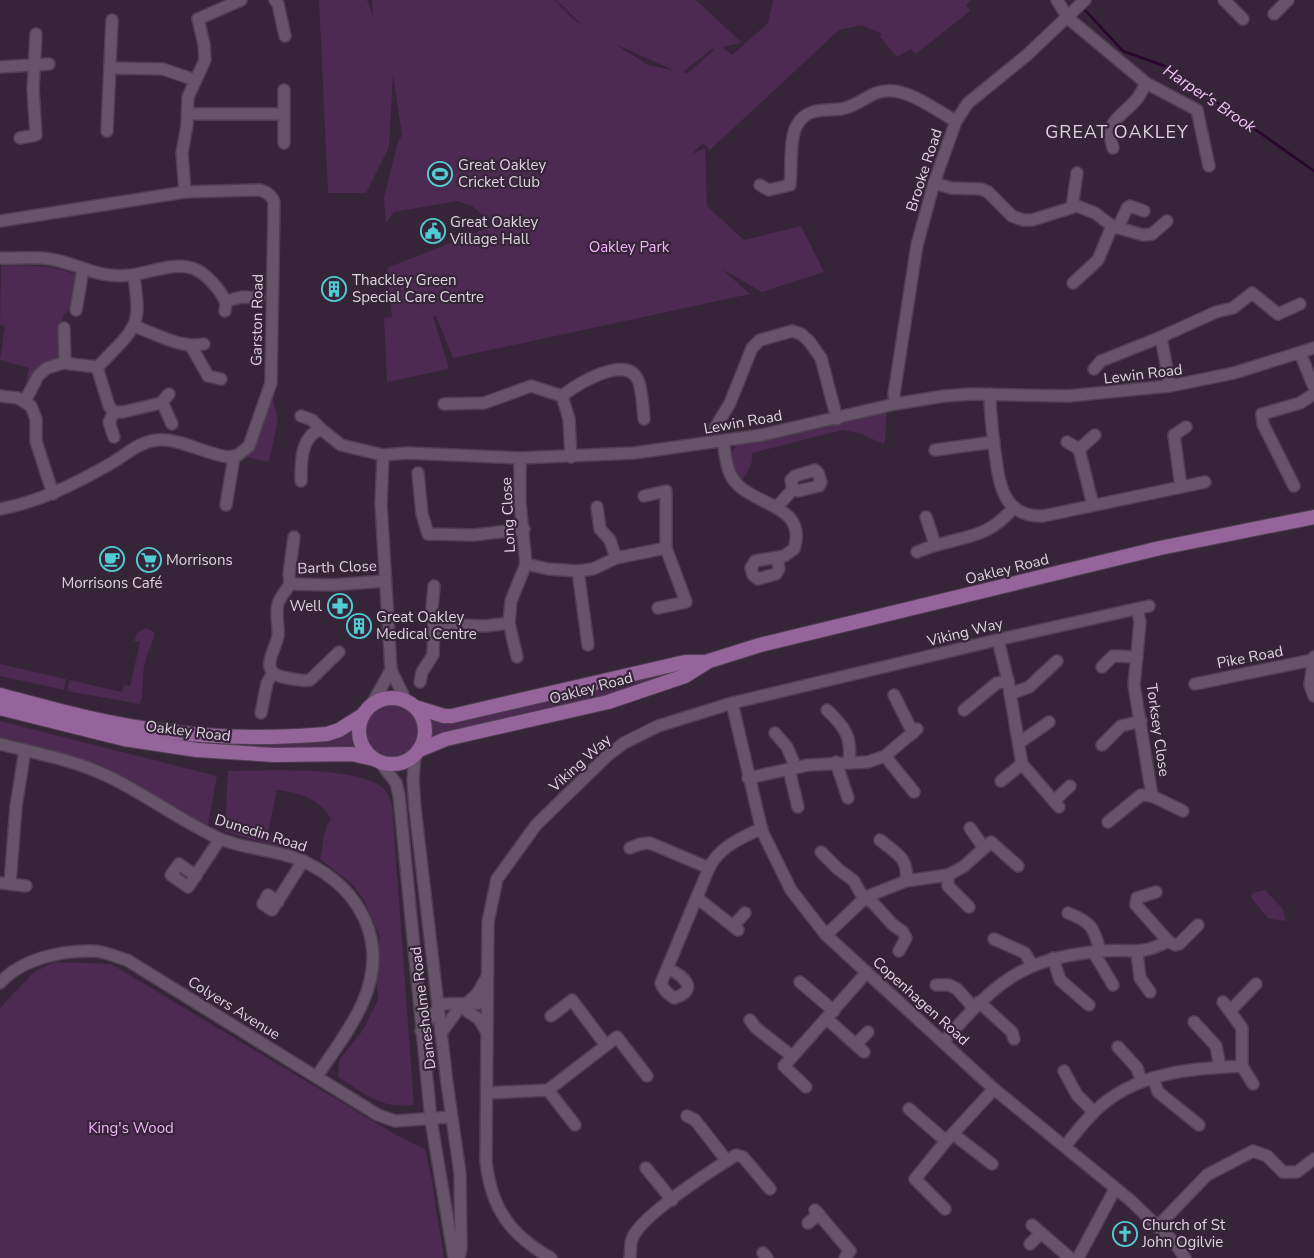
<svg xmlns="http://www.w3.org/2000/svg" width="1314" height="1258" font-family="'Nunito Sans',sans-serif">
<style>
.green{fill:#4d2a52;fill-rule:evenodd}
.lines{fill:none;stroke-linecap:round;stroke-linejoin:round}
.stream{stroke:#2a052f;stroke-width:2.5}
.minor-casing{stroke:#4f4051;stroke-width:14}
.major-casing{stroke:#4f4051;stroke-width:16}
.minor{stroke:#67536a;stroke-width:11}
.major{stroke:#95649b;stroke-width:14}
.labels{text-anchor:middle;stroke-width:4.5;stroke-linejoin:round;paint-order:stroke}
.poi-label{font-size:15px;fill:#ded3e0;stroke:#362438;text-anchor:start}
.street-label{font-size:15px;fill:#ded3e0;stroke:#362438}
.park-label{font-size:15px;fill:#f2b4fa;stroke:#362438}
.water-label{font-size:16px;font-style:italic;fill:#f5c3fb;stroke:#362438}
.quarter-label{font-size:18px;letter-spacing:1px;fill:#ded3e0;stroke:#362438}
</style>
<rect width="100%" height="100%" fill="#362438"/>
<g class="green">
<path d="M319,0H367L373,16L372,0H554L574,20L582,25L556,0H696L742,43L722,47L732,55L768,23L773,0H971L966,5L970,11L916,54L911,49L897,57L879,36L882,34L862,25L839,30L710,150L703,143L692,154L705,148L707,206L744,240L801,226L824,272L762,292L722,269L750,294L453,358L436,316H433L449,369L387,382L384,318L392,317L387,268L495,225L472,206L457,201L394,212L386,223L384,198L398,142L402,135L393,75L389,147L366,193H328ZM615,44L671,69V70L648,65ZM712,49H715L688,73L683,72Z"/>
<path d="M1,266C28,265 52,265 77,275L71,308L64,315L59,327V359C43,360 35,370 26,382L29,368L0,360L5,326L0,325Z"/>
<path d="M271,394L278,419L269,462L246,457L255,448Z"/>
<path d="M887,410L885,441L883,444L859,433L842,430L752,453C753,465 748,474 740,482L736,478L730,454L737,445Z"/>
<path d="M146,628L154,632C155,641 147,652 145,662C141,677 145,690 140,704L67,691L70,680L122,692L124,685L130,686L140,642L134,641L137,633Z"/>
<path d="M0,664L66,679L64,690L0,676Z"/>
<path d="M698,665L642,688L429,740L426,717Z"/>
<circle cx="391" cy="731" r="28"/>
<path d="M0,721L217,776L208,825L151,796L0,742Z"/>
<path d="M354,726V742L360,750L226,749V741Z"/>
<path d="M228,771C264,771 355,765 383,788C387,791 390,799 392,804L414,1105C379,1109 366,1094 338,1077L339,1060L363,1030L378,1000L375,970L380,937L364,900L352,884L320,859C324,845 322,830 331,819C319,798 300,793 277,790L268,832L303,844L302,853L225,832Z"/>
<path d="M1265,890L1283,909L1286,921L1269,919L1251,898L1252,893Z"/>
<path d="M55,962L111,964L396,1135L425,1149L431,1175L444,1258H0V1008L34,972Z"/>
</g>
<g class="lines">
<path class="stream" d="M1084,9L1123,51L1167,67L1314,171"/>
<defs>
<g id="minor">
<path d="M275,0L278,4L285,36"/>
<path d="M1057,0L1068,18L1146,83L1197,110L1209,166"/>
<path d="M1224,0L1243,19"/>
<path d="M1274,14L1288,0"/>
<path d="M0,67L49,64"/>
<path d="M110,68L163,69L195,80"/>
<path d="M284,90V143"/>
<path d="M188,114H284"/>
<path d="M107,131L112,20"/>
<path d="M20,138L36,135L33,89L36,34"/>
<path d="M1113,148C1104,121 1120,118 1135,101C1140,96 1143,89 1146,83"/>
<path d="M934,183L951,188L981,189L988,192L1012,216L1023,220H1032L1077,206L1095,213L1112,226L1143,235L1152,234L1167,221"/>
<path d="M760,185L769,190L790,185C792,169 789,138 797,125C807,107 824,111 841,109C854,107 864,98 876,93C903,83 933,109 956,121"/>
<path d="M185,192L182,153L187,125L188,97L205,60L204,44L198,19L241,0"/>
<path d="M1072,207L1077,173"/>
<path d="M0,221L185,192L260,190C266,192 273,196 274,203L271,383L249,446L238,455L228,457C205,454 180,438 157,440C138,442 126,455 110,464C75,484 39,502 0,509"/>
<path d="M1118,228L1127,208L1130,206L1144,211"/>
<path d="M0,258C17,259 33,256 50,259C81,264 96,279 131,275C150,273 173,262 192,268C205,272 221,290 226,303L225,311"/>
<path d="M1073,283L1098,260L1112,226"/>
<path d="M226,301L242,297L259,298"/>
<path d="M76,310L83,269"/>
<path d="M1278,314L1300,304"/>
<path d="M134,326C157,334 180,349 204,344"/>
<path d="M64,328L65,363"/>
<path d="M191,346L208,376L221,379"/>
<path d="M1300,353L1314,387"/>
<path d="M97,367C103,362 108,356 114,350C143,322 138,313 134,275"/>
<path d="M1094,369L1101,361L1161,337"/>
<path d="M1170,386L1161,337L1216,312L1233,308L1252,293L1278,314"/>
<path d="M990,394C990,412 992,428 994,445C999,478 999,517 1043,516L1205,482"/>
<path d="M0,396L18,398L31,406L36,419V441L53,494"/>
<path d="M562,396L569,419L571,457"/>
<path d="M25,401L38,376L47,368L63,363L97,367L109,406L114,412H123L161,403L169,394"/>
<path d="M162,402L172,424"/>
<path d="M444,404L484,403L531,386L562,396C576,385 626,353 638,380C642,390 643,407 644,419"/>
<path d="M895,404L894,394L917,245L934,183L956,121L968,103L1027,55L1085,0"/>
<path d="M114,412L109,422L114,437"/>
<path d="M301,416L312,420L321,429"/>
<path d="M715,428L730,403L752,348L760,340L792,331L801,334L809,341L821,358L837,419"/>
<path d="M1174,435L1181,487"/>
<path d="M1174,435L1186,427"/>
<path d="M723,442C726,457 726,474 738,485C757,505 808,507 794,549L784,556L755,561L751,568L753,575L758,579L776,574L779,569L777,558"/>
<path d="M1067,442L1079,449L1093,505"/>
<path d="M1079,449L1095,435"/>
<path d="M935,450L994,442"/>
<path d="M383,455L381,504L391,670L406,701"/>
<path d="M418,473L422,514L428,534L474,535L524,529"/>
<path d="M301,481C301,463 300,437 321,429L341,445L383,455L407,453L520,458L634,453L762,435L895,404L944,396L970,394L1068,396L1170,386L1234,373L1314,348"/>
<path d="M1294,486L1263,424L1262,414L1300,403L1314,394"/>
<path d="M644,496L666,491V548L686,602L658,608"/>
<path d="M226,505L234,457"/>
<path d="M597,507L600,529L610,540L616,558"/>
<path d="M777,507L793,489L791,480L795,476L815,470L818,473L821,482L819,486L798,491L793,489"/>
<path d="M926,517L935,544"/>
<path d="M917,552C956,535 985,543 1014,507"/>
<path d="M526,564L548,569L578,571L593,569L616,558L666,548"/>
<path d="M578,571L588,645"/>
<path d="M290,584L289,574L294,537"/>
<path d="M434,586L432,608L434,624L486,626L509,623"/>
<path d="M1137,609L1140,622L1134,685L1152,796"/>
<path d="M998,640L1008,681L1022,764L1059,807"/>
<path d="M339,652L310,680C303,682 295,679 287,678C257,673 274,654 278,636C279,625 275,615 278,604C280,597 286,591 290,584L332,585L385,581"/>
<path d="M517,657L509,623L511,601L526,564L520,503V458"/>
<path d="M1314,657L1310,685L1314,696"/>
<path d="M1102,667L1113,656L1137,657"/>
<path d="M420,682L422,672L433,655L434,624"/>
<path d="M1195,684L1312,660"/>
<path d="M1010,694L1029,687L1057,661"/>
<path d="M894,695L913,733"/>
<path d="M732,703L762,831L791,890L826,935L994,1089L1130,1200L1175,1243L1185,1258"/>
<path d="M372,704L391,670"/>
<path d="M827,710C845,727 852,737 849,762"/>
<path d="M964,710L997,683L1008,681"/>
<path d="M261,713L267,683L273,673"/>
<path d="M775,733L787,747L796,768"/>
<path d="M1019,743L1049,722"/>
<path d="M0,744C35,753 73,760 105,775C144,793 179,820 218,838C245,850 278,849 305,862C361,889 389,942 363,1002C351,1029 333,1052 317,1076"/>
<path d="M1102,745L1121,726L1141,721"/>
<path d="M415,754L413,780L415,808L447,1083L460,1173L461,1248L459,1258"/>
<path d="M885,756L914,792"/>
<path d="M380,762L396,783L399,795L431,1120L454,1258"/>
<path d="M836,762L848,798"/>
<path d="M789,770L798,807"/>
<path d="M748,778L808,765L868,762L885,756L917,729"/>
<path d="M1001,781L1022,764"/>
<path d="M1054,801L1070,786"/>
<path d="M1108,822L1141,795L1152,796L1183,811"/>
<path d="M970,828L984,848"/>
<path d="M880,840C897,854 909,858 906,881"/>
<path d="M630,848L640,844L650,843L709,868"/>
<path d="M821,852L838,869L854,881L861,894L874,904L892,924L903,932L906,938L899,951"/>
<path d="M948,875V886L969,907"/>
<path d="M196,876L179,864L171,875L188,887L220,839"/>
<path d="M0,883L10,884L16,806L25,750"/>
<path d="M10,884L26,886"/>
<path d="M1156,892L1137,898L1136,905L1168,941L1175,945L1179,944L1198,925"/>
<path d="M697,898L738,930"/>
<path d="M278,902L268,895L263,904L272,910L303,861"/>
<path d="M1068,913C1091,922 1094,927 1100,951"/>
<path d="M733,926L745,913"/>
<path d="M826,935L866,897L906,881L948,875L963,867L991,842L1018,866"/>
<path d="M994,939L1025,953L1032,965"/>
<path d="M1137,952L1140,978L1150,992"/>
<path d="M1094,953L1113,985"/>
<path d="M1053,958L1060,980L1089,1005"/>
<path d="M668,969C683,975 700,990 674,998C668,994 663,990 661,983L709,868C720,846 740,839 762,828"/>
<path d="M800,982L834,1011"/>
<path d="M0,983C21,959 62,950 93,951C104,951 116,957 127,960L378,1115L395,1121L451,1117"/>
<path d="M936,985H949L957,989L974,1008"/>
<path d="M979,1002L1012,1032L1014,1039"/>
<path d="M467,1003L477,994L487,977"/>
<path d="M1231,1010L1256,984"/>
<path d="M467,1011L479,1019L486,1031"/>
<path d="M551,1016L572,1000L605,1044"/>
<path d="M827,1019L864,1052"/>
<path d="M750,1020L756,1028L792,1056"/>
<path d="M1194,1022L1216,1046L1220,1067"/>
<path d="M421,1031L429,1019L442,1004L487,1003"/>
<path d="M441,1033L457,1011"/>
<path d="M944,1041C996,983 1019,959 1101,951C1130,948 1139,957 1168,941"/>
<path d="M856,1044L868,1032"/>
<path d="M1118,1047L1137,1068L1141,1080"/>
<path d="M1242,1066L1253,1084"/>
<path d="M1064,1071L1077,1095L1094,1112"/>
<path d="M1153,1078L1158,1092L1199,1125"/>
<path d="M806,1087L784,1066L867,972"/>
<path d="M548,1090L575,1125"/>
<path d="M487,1093L548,1090L617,1037L647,1076"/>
<path d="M909,1109L946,1141"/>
<path d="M687,1116L695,1120L727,1161"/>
<path d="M953,1134L992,1164"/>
<path d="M1065,1146C1074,1135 1084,1122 1095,1111C1136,1072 1188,1069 1242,1066V1028L1223,1002"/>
<path d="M646,1168L672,1200"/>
<path d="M945,1209L915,1179L946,1141L994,1089"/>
<path d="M815,1210L850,1251L845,1258"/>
<path d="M808,1223L819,1214"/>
<path d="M1032,1225L1070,1258"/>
<path d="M1157,1227L1207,1175L1253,1151L1267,1156L1283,1172H1297L1314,1159"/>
<path d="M1030,1244L1041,1233"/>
<path d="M763,1253L767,1258"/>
<path d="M551,1258C510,1235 491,1208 486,1161L488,922L497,879L536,825L608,755L624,743L658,726L732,703L1001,639L1149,606"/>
<path d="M630,1258C631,1252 630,1244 632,1239C640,1216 714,1169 736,1155L743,1157L770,1189"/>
<path d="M1078,1258L1115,1189"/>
</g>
<g id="major">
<path d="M0,695C49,708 98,722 149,729C207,738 268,739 327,734L339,730L363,715"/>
<circle cx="392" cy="731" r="33"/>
<path d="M415,707L444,716H452L685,662H706"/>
<path d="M0,708L124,739L197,750L274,755L352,754L374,759"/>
<path d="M419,750L446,739L608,702L685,676L709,661L760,645L1160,548L1314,517"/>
</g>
</defs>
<use href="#minor" class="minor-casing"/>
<use href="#major" class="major-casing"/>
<use href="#minor" class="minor"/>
<use href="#major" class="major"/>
</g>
<defs>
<symbol id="stadium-ring" viewBox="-11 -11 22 22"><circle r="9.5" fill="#362438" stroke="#51ccd3" stroke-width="1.5"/><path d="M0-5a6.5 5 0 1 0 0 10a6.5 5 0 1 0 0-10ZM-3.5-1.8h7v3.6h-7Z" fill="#51ccd3"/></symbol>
<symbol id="civic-ring" viewBox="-11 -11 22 22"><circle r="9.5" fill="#362438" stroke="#51ccd3" stroke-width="1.5"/><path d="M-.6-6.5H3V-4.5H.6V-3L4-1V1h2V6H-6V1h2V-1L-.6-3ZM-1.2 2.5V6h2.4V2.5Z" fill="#51ccd3"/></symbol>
<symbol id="building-ring" viewBox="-11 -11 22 22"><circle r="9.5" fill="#362438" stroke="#51ccd3" stroke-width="1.5"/><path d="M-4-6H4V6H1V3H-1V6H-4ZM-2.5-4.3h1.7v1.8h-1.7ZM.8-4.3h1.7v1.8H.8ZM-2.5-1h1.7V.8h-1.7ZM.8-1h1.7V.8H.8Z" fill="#51ccd3"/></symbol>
<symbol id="cafe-ring" viewBox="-11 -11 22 22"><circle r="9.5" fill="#362438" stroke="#51ccd3" stroke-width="1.5"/><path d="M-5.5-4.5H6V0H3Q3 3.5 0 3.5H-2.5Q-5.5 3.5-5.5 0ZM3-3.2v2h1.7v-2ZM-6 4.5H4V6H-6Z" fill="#51ccd3"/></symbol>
<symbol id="supermarket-ring" viewBox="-11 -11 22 22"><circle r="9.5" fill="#362438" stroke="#51ccd3" stroke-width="1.5"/><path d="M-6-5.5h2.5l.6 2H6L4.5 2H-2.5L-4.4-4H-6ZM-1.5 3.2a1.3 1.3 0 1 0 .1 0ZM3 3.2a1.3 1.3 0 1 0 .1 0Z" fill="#51ccd3"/></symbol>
<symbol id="pharmacy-ring" viewBox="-11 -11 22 22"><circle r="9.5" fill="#362438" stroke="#51ccd3" stroke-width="1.5"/><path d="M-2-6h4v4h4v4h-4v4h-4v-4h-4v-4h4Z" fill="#51ccd3"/></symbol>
<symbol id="church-ring" viewBox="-11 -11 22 22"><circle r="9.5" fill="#362438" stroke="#51ccd3" stroke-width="1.5"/><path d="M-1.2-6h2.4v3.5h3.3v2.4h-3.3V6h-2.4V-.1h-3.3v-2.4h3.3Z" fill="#51ccd3"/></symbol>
</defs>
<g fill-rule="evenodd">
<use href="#stadium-ring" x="426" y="160" width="28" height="28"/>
<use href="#civic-ring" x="419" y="217" width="28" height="28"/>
<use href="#building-ring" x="320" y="275" width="28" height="28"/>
<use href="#cafe-ring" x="98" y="545" width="28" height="28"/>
<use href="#supermarket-ring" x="135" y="546" width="28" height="28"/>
<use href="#pharmacy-ring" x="326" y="592" width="28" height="28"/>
<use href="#building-ring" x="345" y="612" width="28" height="28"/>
<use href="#church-ring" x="1111" y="1220" width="28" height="28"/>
</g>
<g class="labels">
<g class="poi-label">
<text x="458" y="170">Great Oakley<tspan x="458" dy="17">Cricket Club</tspan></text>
<text x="450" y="227">Great Oakley<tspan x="450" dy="17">Village Hall</tspan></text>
<text x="352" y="285">Thackley Green<tspan x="352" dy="17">Special Care Centre</tspan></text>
<text x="166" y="565">Morrisons</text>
<text x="112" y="588" text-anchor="middle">Morrisons Café</text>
<text x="322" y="611" text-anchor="end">Well</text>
<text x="376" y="622">Great Oakley<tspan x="376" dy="17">Medical Centre</tspan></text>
<text x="1142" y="1230">Church of St<tspan x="1142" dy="17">John Ogilvie</tspan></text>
</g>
<g class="street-label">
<text transform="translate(924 170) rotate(-72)" y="5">Brooke Road</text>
<text transform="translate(257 320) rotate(-89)" y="5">Garston Road</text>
<text transform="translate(1143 374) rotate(-7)" y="5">Lewin Road</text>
<text transform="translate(743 422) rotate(-10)" y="5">Lewin Road</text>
<text transform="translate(508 515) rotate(-93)" y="5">Long Close</text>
<text transform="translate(337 567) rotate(-2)" y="5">Barth Close</text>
<text transform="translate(1007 569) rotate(-14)" y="5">Oakley Road</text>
<text transform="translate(965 632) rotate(-14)" y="5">Viking Way</text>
<text transform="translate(1250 657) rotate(-11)" y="5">Pike Road</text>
<text transform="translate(591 688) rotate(-15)" y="5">Oakley Road</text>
<text transform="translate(1158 730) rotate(82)" y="5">Torksey Close</text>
<text transform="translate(188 731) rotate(7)" y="5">Oakley Road</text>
<text transform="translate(580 763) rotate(-42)" y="5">Viking Way</text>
<text transform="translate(261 833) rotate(17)" y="5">Dunedin Road</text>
<text transform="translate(921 1001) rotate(42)" y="5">Copenhagen Road</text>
<text transform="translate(234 1008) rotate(32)" y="5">Colyers Avenue</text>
<text transform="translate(423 1008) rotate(-97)" y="5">Danesholme Road</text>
</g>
<g class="park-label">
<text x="629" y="252">Oakley Park</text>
<text x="131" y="1133">King's Wood</text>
</g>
<g class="water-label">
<text transform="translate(1210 98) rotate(34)" y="6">Harper's Brook</text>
</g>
<g class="quarter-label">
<text x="1117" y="138">GREAT OAKLEY</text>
</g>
</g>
</svg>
